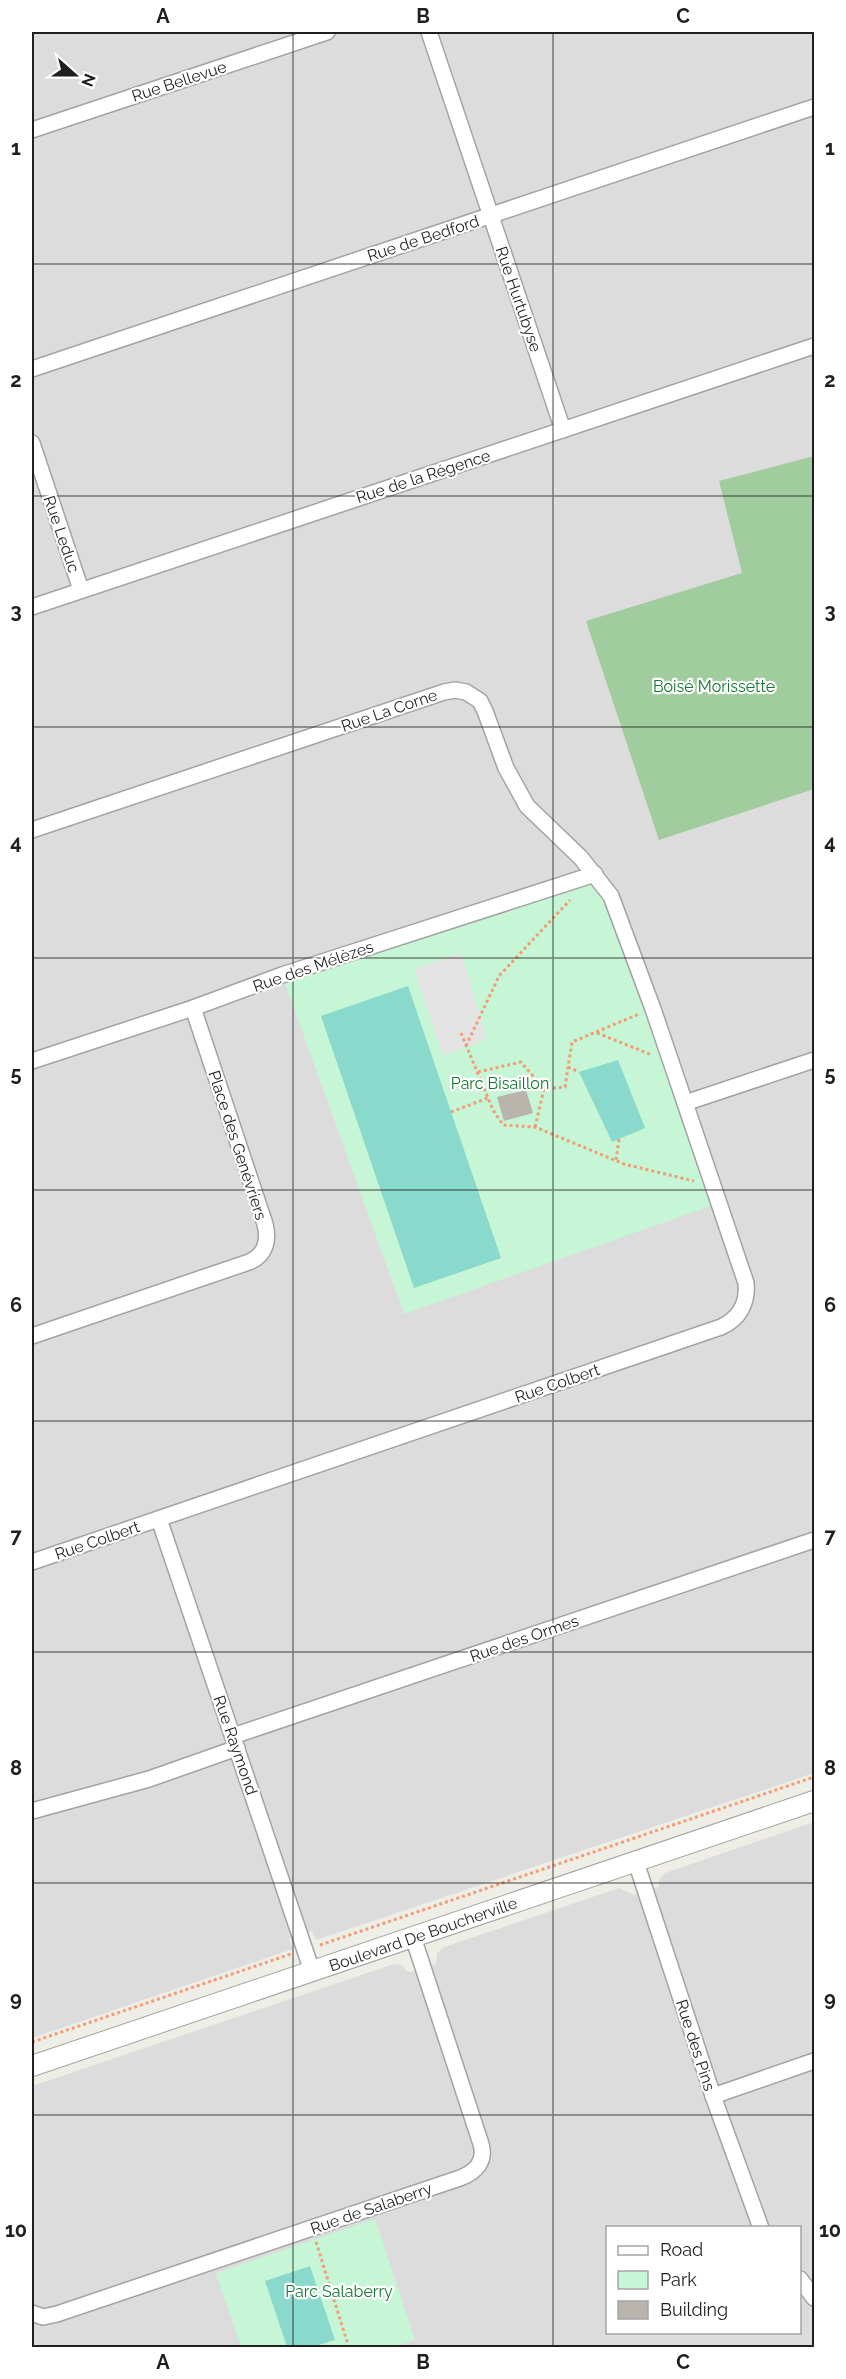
<svg xmlns="http://www.w3.org/2000/svg" width="846" height="2379" font-family="Raleway,sans-serif">
<style>
.residential{fill:#dddcdc;fill-rule:evenodd}
.forest{fill:#a1cc9d}
.park{fill:#c6f6d5}
.pitch{fill:#89d9cc}
.parking{fill:#e3e3e3}
.building{fill:#b9b4ac}
.lines{fill:none;stroke-linecap:round;stroke-linejoin:round}
.minor-casing{stroke:#a3a3a3;stroke-width:18}
.tertiary-casing{stroke:#a3a3a3;stroke-width:22}
.path{stroke:#f19d75;stroke-width:3;stroke-dasharray:3 3;stroke-linecap:butt}
.minor{stroke:#fff;stroke-width:15}
.tertiary{stroke:#fff;stroke-width:20}
.grid{fill:none;stroke:#1f1f1f;stroke-width:1.5;stroke-opacity:0.55}
.labels{text-anchor:middle;stroke-width:4.5;stroke-linejoin:round;paint-order:stroke}
.street-label{font-size:16px;fill:#1f1f1f;stroke:#fff}
.park-label{font-size:16px;fill:#137731;stroke:#fff}
.neatline{fill:none;stroke:#1f1f1f;stroke-width:2}
.grid-label{font-size:20px;text-anchor:middle;font-weight:bold;fill:#1f1f1f}
</style>
<rect width="100%" height="100%" fill="#efeee6"/>
<g class="residential">
<path d="M32,32H814V1773L316,1940L312,1931L289,1939L293,1949L32,2038Z"/>
<path d="M814,1822V2347H32V2086L394,1964L402,1965L408,1972H411L436,1964L437,1953L444,1947L619,1888L634,1895L659,1887V1880L665,1873ZM608,2228H800V2332H608Z"/>
</g>
<path class="forest" d="M814,456V789L659,840L586,621L742,573L719,481Z"/>
<g class="park">
<path d="M595,874L719,1203L404,1314L282,975Z"/>
<path d="M375,2219L415,2340L391,2348L241,2347L216,2273Z"/>
</g>
<g class="pitch">
<path d="M408,986L501,1258L414,1288L321,1016Z"/>
<path d="M618,1060L645,1128L612,1142L579,1072Z"/>
<path d="M310,2266L335,2340L312,2347H287L265,2281Z"/>
</g>
<path class="parking" d="M461,953L487,1039L443,1056L414,969Z"/>
<path class="building" d="M526,1090L533,1113L504,1121L497,1097Z"/>
<g class="lines">
<defs>
<g id="minor">
<path d="M429,32L563,430"/>
<path d="M32,130L327,32"/>
<path d="M32,369L814,107"/>
<path d="M32,443L81,590"/>
<path d="M32,607L814,346"/>
<path d="M32,830L444,692L455,690L466,692L480,701L485,711L506,768L527,806L581,858L611,896L653,1009L685,1103"/>
<path d="M32,1061L193,1008L282,975L595,874"/>
<path d="M32,1336L249,1262C266,1255 269,1240 265,1224L193,1008"/>
<path d="M159,1519L312,1971"/>
<path d="M32,1562L721,1327C739,1319 748,1303 746,1283L685,1103L814,1060"/>
<path d="M233,1736L814,1540"/>
<path d="M32,1811L149,1779L237,1748"/>
<path d="M636,1862L713,2096L761,2228"/>
<path d="M713,2096L814,2061"/>
<path d="M800,2279L814,2298"/>
<path d="M32,2313L43,2317L57,2314L460,2178C476,2172 486,2161 481,2144L413,1937"/>
</g>
<path id="tertiary" d="M32,2066L814,1801"/>
</defs>
<use href="#minor" class="minor-casing"/>
<use href="#tertiary" class="tertiary-casing"/>
<g class="path">
<path d="M461,1033L493,1110L503,1125L535,1127L624,1164L694,1181"/>
<path d="M597,1033L652,1055"/>
<path d="M466,1046L499,976L570,900"/>
<path d="M568,1067L579,1072"/>
<path d="M478,1072L521,1062L544,1089"/>
<path d="M451,1112L488,1098"/>
<path d="M535,1127L544,1089L565,1087L572,1042L639,1014"/>
<path d="M616,1160L619,1139"/>
<path d="M320,1945L814,1777"/>
<path d="M32,2042L291,1954"/>
<path d="M316,2242L349,2348"/>
</g>
<use href="#minor" class="minor"/>
<use href="#tertiary" class="tertiary"/>
</g>
<path class="grid" d="M293,32V2348M553,32V2348M32,264H814M32,496H814M32,727H814M32,958H814M32,1190H814M32,1421H814M32,1652H814M32,1883H814M32,2115H814"/>
<g class="labels">
<g class="street-label">
<text transform="translate(179 81) rotate(-18)" y="6">Rue Bellevue</text>
<text transform="translate(423 238) rotate(-18)" y="6">Rue de Bedford</text>
<text transform="translate(519 299) rotate(71)" y="6">Rue Hurtubyse</text>
<text transform="translate(423 476) rotate(-18)" y="6">Rue de la Régence</text>
<text transform="translate(62 534) rotate(71)" y="6">Rue Leduc</text>
<text transform="translate(389 710) rotate(-19)" y="6">Rue La Corne</text>
<text transform="translate(313 966) rotate(-19)" y="6">Rue des Mélèzes</text>
<text transform="translate(238 1145) rotate(72)" y="6">Place des Genévriers</text>
<text transform="translate(557 1383) rotate(-19)" y="6">Rue Colbert</text>
<text transform="translate(97 1540) rotate(-19)" y="6">Rue Colbert</text>
<text transform="translate(524 1638) rotate(-19)" y="6">Rue des Ormes</text>
<text transform="translate(236 1745) rotate(71)" y="6">Rue Raymond</text>
<text transform="translate(423 1934) rotate(-19)" y="6">Boulevard De Boucherville</text>
<text transform="translate(696 2045) rotate(72)" y="6">Rue des Pins</text>
<text transform="translate(371 2208) rotate(-19)" y="6">Rue de Salaberry</text>
</g>
<g class="park-label">
<text x="714" y="692">Boisé Morissette</text>
<text x="500" y="1089">Parc Bisaillon</text>
<text x="339" y="2297">Parc Salaberry</text>
</g>
</g>
<rect width="846" height="2379" fill="none" stroke="#ffffff" stroke-width="66"/>
<rect x="606" y="2226" width="195" height="108" fill="#ffffff" stroke="#a5a5a5" stroke-width="1.5"/>
<rect x="618" y="2246" width="30" height="9" fill="#ffffff" stroke="#a5a5a5" stroke-width="1.5"/>
<text x="660" y="2256" font-size="18" fill="#1f1f1f">Road</text>
<rect x="618" y="2271" width="30" height="18" fill="#c6f6d5" stroke="#a5a5a5" stroke-width="1.5"/>
<text x="660" y="2286" font-size="18" fill="#1f1f1f">Park</text>
<rect x="618" y="2301" width="30" height="18" fill="#b9b4ac" stroke="#a5a5a5" stroke-width="1.5"/>
<text x="660" y="2316" font-size="18" fill="#1f1f1f">Building</text>
<g transform="translate(75 75) rotate(111)" stroke="#ffffff" stroke-width="4.5" paint-order="stroke">
<path d="M0-4.5L10 22L0 15L-10 22Z" fill="#1f1f1f"/>
<text y="-9" font-size="16" font-weight="bold" text-anchor="middle" fill="#1f1f1f">N</text>
</g>
<rect x="33" y="33" width="780" height="2313" class="neatline"/>
<g class="grid-label">
<text x="163" y="23">A</text>
<text x="423" y="23">B</text>
<text x="683" y="23">C</text>
<text x="16" y="155">1</text>
<text x="830" y="155">1</text>
<text x="16" y="387">2</text>
<text x="830" y="387">2</text>
<text x="16" y="618">3</text>
<text x="830" y="618">3</text>
<text x="16" y="849">4</text>
<text x="830" y="849">4</text>
<text x="16" y="1081">5</text>
<text x="830" y="1081">5</text>
<text x="16" y="1312">6</text>
<text x="830" y="1312">6</text>
<text x="16" y="1543">7</text>
<text x="830" y="1543">7</text>
<text x="16" y="1775">8</text>
<text x="830" y="1775">8</text>
<text x="16" y="2006">9</text>
<text x="830" y="2006">9</text>
<text x="16" y="2237">10</text>
<text x="830" y="2237">10</text>
<text x="163" y="2369">A</text>
<text x="423" y="2369">B</text>
<text x="683" y="2369">C</text>
</g>
</svg>
